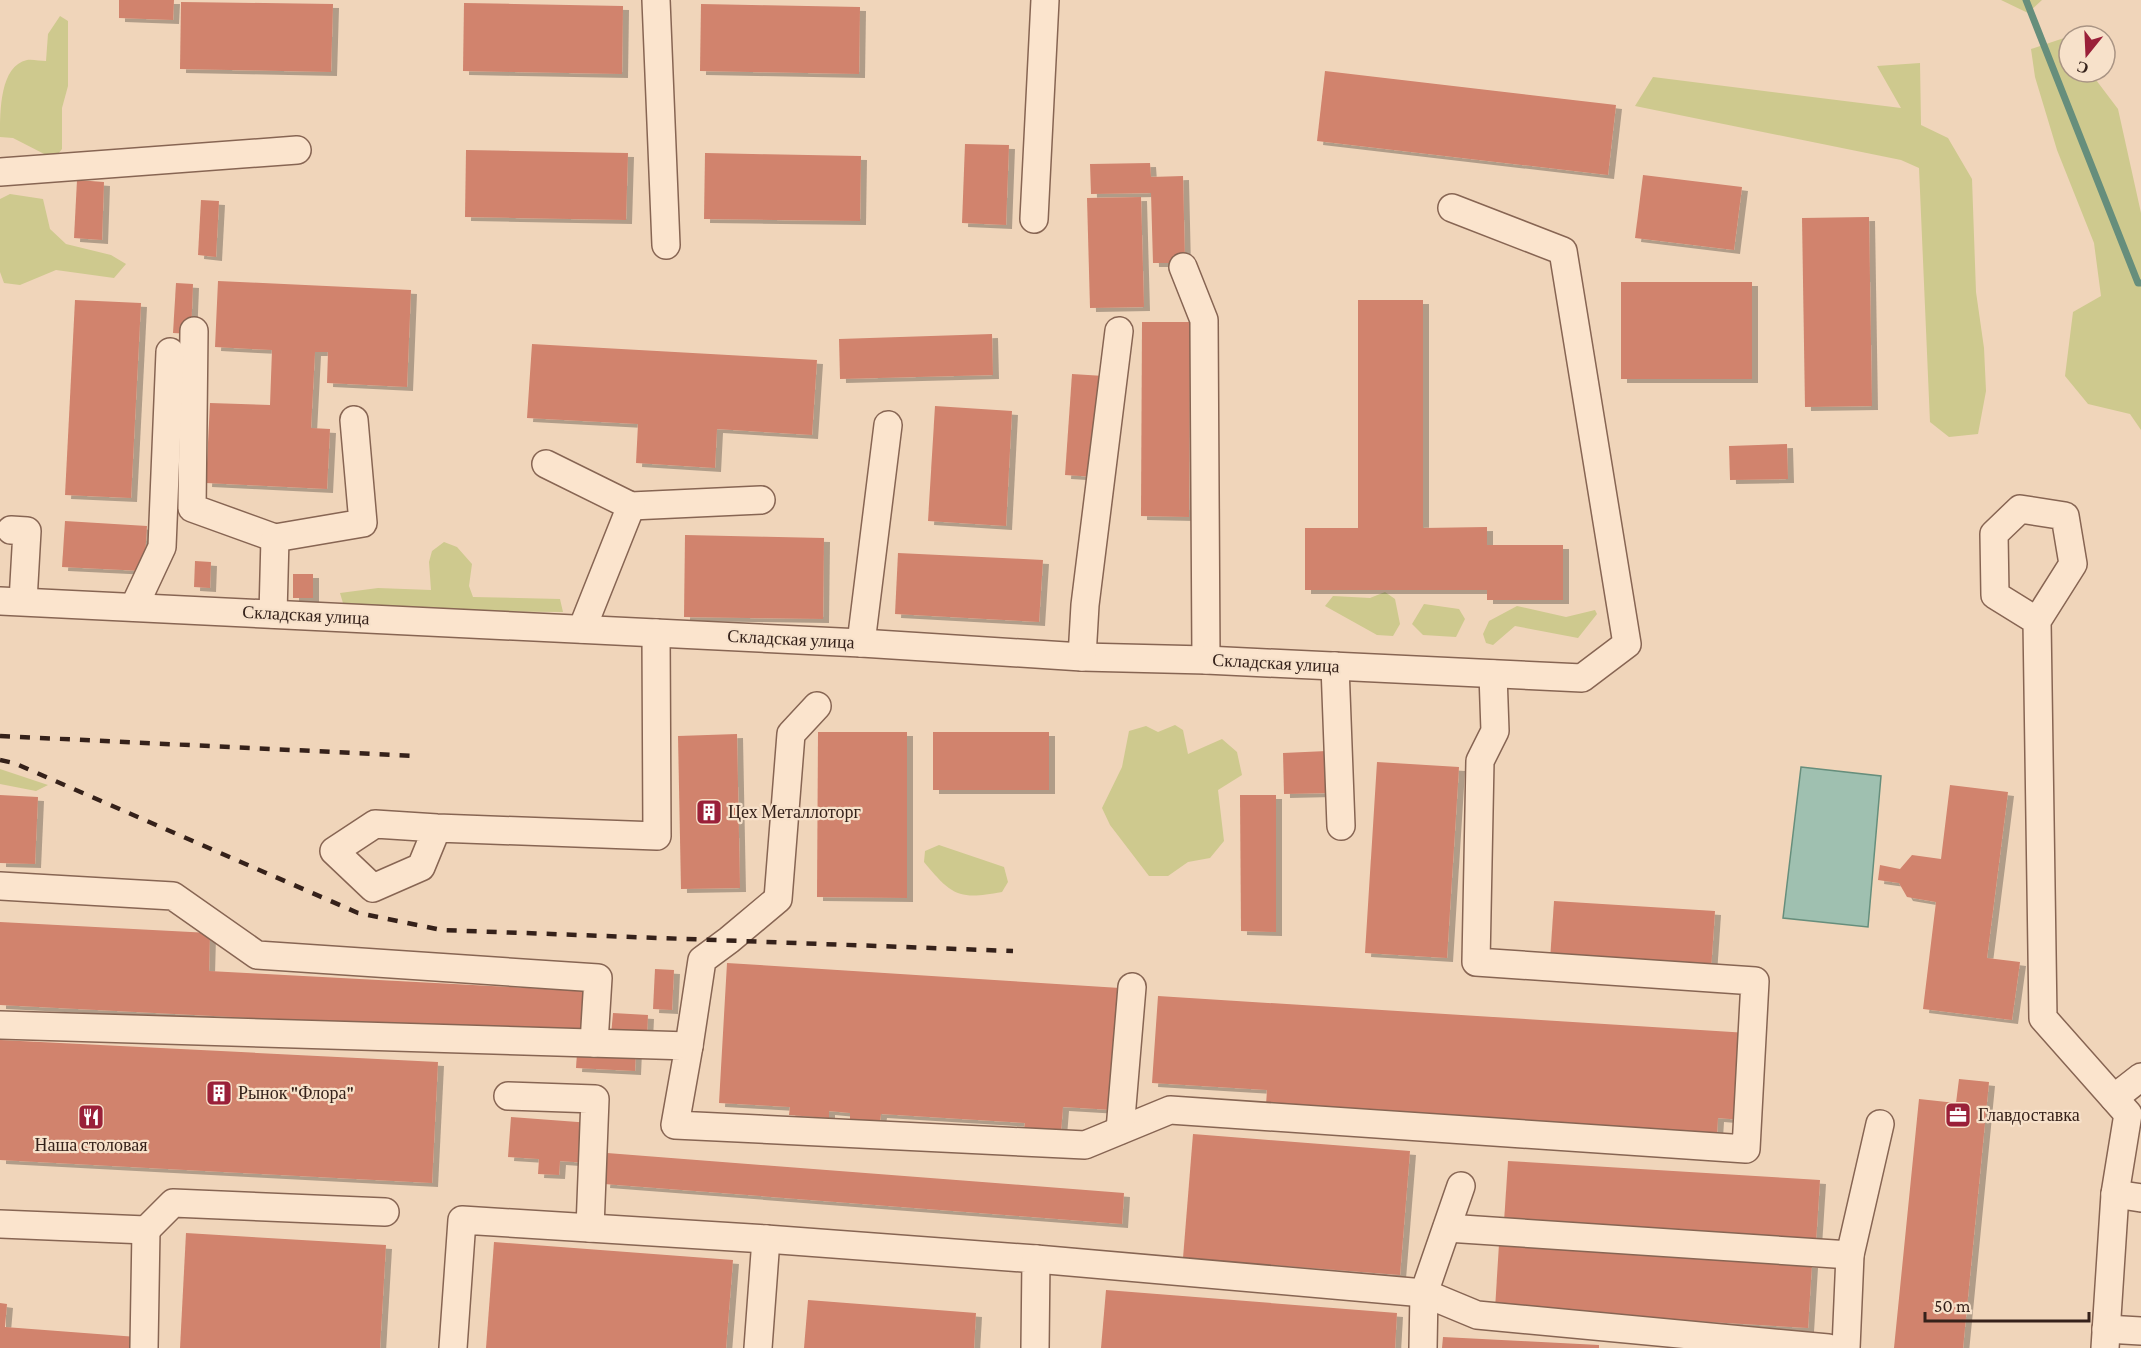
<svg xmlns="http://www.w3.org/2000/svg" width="2141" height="1348" font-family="'Crimson Pro',serif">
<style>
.green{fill:#cec98e}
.water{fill:#9fc0b0;stroke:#668e7c;stroke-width:1.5}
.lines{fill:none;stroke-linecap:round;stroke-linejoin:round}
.stream{stroke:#668e7c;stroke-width:7}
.building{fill:#d1836d;filter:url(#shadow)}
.minor-casing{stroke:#876553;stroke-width:30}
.minor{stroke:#fbe4cd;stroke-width:27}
.rail{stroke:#35211a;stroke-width:4.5;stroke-dasharray:10 10;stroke-linecap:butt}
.labels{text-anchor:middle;stroke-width:4.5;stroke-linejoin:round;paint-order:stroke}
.street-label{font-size:18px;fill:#35211a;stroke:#f7e1ca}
.poi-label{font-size:18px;fill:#35211a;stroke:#f7e1ca;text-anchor:start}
</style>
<defs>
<filter id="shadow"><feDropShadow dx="6" dy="4" stdDeviation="0" flood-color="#0004"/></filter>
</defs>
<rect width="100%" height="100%" fill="#f0d5ba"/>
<g class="green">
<path d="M2001,0H2042L2028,13Z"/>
<path d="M60,16L68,21V86L62,108V149L54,159L13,138L0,137C0,110 0,66 27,60C32,59 40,61 46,61L48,34Z"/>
<path d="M2064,38L2069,44V72H2090L2118,109L2141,213V430L2130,414L2088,404L2065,376L2073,312L2101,296L2094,243L2057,150L2035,77L2031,49Z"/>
<path d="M1920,63L1921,125L1948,138L1972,179L1976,292L1984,348L1986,391L1978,434L1949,437L1930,422L1919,168L1901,160L1635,106L1653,77L1901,108L1877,66Z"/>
<path d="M10,194L43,199L50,229L66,244L111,255L126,264L114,278L56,270L20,285L4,283L0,272V199Z"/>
<path d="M444,542L457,547L472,564L469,586L473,597L560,599L563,612L345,610L340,593L378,588L431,590L429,562L432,551Z"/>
<path d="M1385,592L1395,599L1400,624L1393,636L1377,635L1325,606L1333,596L1370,598Z"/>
<path d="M1424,604L1459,609L1465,619L1456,637L1423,635L1412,624Z"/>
<path d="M1517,606L1566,617L1595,610L1597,614L1578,638L1515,626L1493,645L1486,643L1483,634L1489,621Z"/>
<path d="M1175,725L1183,730L1188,754L1222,739L1237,752L1242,775L1218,790L1224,841L1210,858L1188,862L1168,876H1149L1110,825L1102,808L1122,767L1129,731L1146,726L1158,732Z"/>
<path d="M0,769L48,785L36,791L0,784Z"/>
<path d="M939,845L1004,867L1008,882L1002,892C959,900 952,896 924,862L925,851Z"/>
</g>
<path class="water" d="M1801,767L1881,776L1868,927L1783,918Z"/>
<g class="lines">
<path class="stream" d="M2026,0L2138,283H2141"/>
</g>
<g class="building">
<path d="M119,0H174L173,20L119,18Z"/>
<path d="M181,2L333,4L331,72L180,69Z"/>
<path d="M464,3L623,6L622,74L463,71Z"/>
<path d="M701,4L860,7L859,74L700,71Z"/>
<path d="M1325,71L1616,105L1608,175L1317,141Z"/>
<path d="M965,144L1009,145L1006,225L962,223Z"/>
<path d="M466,150L628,153L626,220L465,217Z"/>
<path d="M705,153L861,156L860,221L704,219Z"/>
<path d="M1150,163L1151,177L1183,176L1185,263H1153L1151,193L1091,194L1090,164Z"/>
<path d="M1643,175L1742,187L1734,250L1635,238Z"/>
<path d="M77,180L104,182L102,240L74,238Z"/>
<path d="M1141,197L1144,307L1090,308L1087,198Z"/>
<path d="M201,200L219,201L216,257L198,255Z"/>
<path d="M1869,217L1872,406L1805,407L1802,218Z"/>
<path d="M218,281L411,290L407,387L327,383L328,352H315L311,428L330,429L327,489L206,483L210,403L270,405L272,350L215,347Z"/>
<rect x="1621" y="282" width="131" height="97"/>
<path d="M176,283L193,284L191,334L173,333Z"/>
<path d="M75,300L141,303L131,498L65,495Z"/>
<path d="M1358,300H1423V528L1487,527V545H1563V600H1487V590H1305V528H1358Z"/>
<path d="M1142,322H1190L1189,517L1141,516Z"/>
<path d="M992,334L993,375L840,379L839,339Z"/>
<path d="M532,344L817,360L812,435L717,429L715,468L636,463L638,424L527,418Z"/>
<path d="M1072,374L1104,376L1097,477L1065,475Z"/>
<path d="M935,406L1012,411L1006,526L928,521Z"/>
<path d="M1787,444L1788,479L1730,480L1729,446Z"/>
<path d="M65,521L147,526L144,571L62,567Z"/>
<path d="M685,535L824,538L823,619L684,617Z"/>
<path d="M898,553L1043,560L1039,622L895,614Z"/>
<path d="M195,561L211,562L210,588L194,587Z"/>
<rect x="293" y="574" width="20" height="24"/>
<path d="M818,732H907V898L817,897Z"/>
<rect x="933" y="732" width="116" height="58"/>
<path d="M737,734L740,888L681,889L678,736Z"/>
<path d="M1327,751L1328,793L1284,794L1283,753Z"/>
<path d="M1377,762L1459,767L1447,958L1365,953Z"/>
<path d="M1950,785L2008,792L1987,958L2020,962L2012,1020L1923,1009L1936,902L1907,897L1899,883L1878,880L1880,865L1900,869L1912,855L1941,859Z"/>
<path d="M0,795L38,797L35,864L0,863Z"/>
<path d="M1240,795H1276V932L1241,931Z"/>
<path d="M1554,901L1715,911L1711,970L1550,960Z"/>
<path d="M0,922L210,933L209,971L585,991L583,1035L0,1005Z"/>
<path d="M727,963L1120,988L1113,1110L1063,1107L1061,1132L1024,1130L1025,1123L881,1114L880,1121L850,1119V1113L829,1111V1118L789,1115L790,1107L719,1103Z"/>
<path d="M655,969L674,970L672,1010L653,1009Z"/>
<path d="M1158,996L1748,1033L1742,1120L1718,1118L1717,1134L1266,1105L1267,1090L1152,1083Z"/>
<path d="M613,1013L648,1015L647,1036L611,1035Z"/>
<path d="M0,1040L438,1062L432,1183L0,1160Z"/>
<path d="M636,1048L635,1071L576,1068L577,1053Z"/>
<path d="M1959,1079L1989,1082L1963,1348H1894L1919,1099L1956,1103Z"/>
<path d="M511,1117L591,1123L588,1163L560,1161L559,1175L538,1174L539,1159L508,1157Z"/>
<path d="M1193,1134L1410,1151L1400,1275L1183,1258Z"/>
<path d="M607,1153L1124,1193L1122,1224L604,1184Z"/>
<path d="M1508,1161L1820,1180L1816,1242L1504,1222Z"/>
<path d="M186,1233L386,1245L380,1348H180Z"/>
<path d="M494,1242L733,1260L726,1348H486Z"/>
<path d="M1499,1244L1812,1264L1808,1328L1495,1309Z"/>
<path d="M1106,1290L1397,1313L1395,1348H1101Z"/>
<path d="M808,1300L976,1313L974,1348H804Z"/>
<path d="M0,1303L7,1304L5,1327L137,1337L136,1348H0Z"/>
<path d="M1443,1337L1599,1345V1348H1442Z"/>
</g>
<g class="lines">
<defs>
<g id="minor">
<path d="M656,0L666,245"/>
<path d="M0,172L297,150"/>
<path d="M1034,219L1045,0"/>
<path d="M1183,267L1204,320L1206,660"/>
<path d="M194,331L192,508L275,538"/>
<path d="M546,464L631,506L761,500"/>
<path d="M11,530L27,531L23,601"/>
<path d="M0,601L861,643L1082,657L1206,660L1582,678L1627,644L1563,251L1452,208"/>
<path d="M134,607L162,547L170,352"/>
<path d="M273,614L275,538L363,523L354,420"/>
<path d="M2037,621L1995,595L1994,534L2020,509L2065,516L2073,564L2037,621L2043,1018L2128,1114L2115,1194L2105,1348"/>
<path d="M582,629L631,506"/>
<path d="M861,643L888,425"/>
<path d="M1082,657L1085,605L1119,331"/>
<path d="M1335,666L1341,826"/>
<path d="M437,828L421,867L373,888L334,851L375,824L437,828L657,836L656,633"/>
<path d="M0,886L173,896L257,955L598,978L594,1043"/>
<path d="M0,1025L689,1046L675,1125L1085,1145L1170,1110L1746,1149L1755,981L1476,962L1480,761L1495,731L1493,674"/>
<path d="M689,1046L702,960L729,940L778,899L791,734L817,706"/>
<path d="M508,1096L595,1099L590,1228"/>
<path d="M2114,1098L2141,1077"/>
<path d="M1120,1130L1132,987"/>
<path d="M2115,1194L2141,1198"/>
<path d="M0,1224L146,1230L173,1203L385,1212"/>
<path d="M1447,1228L1850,1255"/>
<path d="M766,1239L1036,1259L1035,1348"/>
<path d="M1036,1259L1424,1293L1477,1315L1828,1348"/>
<path d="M2106,1329L2141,1331"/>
<path d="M144,1348L146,1230"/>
<path d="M453,1348L462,1220L766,1239L758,1348"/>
<path d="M1423,1348L1424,1293L1461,1186"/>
<path d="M1846,1348L1850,1255L1880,1124"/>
</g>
</defs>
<use href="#minor" class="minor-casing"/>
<use href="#minor" class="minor"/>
<g class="rail">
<path d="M0,736L417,756"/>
<path d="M0,760L14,763L358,913L442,930L1013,951"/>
</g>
</g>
<defs>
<symbol id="building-square" viewBox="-11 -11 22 22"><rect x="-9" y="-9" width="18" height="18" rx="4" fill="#9a2039" stroke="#f7e1ca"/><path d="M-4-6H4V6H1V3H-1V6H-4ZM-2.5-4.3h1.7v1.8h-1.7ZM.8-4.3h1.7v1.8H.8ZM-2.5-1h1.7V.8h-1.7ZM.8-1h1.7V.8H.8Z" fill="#fff"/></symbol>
<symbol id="office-square" viewBox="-11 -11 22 22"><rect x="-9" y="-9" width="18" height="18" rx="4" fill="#9a2039" stroke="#f7e1ca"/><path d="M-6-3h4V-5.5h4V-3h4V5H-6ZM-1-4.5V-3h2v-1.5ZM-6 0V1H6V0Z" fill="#fff"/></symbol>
<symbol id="restaurant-square" viewBox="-11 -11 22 22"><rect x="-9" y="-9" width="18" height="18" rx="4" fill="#9a2039" stroke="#f7e1ca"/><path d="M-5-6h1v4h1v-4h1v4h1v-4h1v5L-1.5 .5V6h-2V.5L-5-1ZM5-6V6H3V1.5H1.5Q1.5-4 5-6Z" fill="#fff"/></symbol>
</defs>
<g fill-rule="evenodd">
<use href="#building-square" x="694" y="797" width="30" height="30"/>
<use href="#building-square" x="204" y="1078" width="30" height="30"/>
<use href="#office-square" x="1943" y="1100" width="30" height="30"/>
<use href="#restaurant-square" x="76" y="1102" width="30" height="30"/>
</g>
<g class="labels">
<g class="street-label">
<text transform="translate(306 615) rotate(3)" y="6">Складская улица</text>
<text transform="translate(791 639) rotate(3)" y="6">Складская улица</text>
<text transform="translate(1276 663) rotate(3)" y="6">Складская улица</text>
</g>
<g class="poi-label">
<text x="728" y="818">Цех Металлоторг</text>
<text x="238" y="1099">Рынок "Флора"</text>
<text x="1978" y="1121">Главдоставка</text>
<text x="91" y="1151" text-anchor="middle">Наша столовая</text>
</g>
</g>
<g transform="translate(2087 54) rotate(198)"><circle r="28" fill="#f7e1ca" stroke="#a99484" stroke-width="1.5"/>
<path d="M0-4.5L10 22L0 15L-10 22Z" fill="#9a2039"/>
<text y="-9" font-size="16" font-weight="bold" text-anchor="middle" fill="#35211a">С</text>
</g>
<path d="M1925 1312v9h164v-9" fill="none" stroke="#35211a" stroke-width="3"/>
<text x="1934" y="1312" font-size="18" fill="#35211a" stroke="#f7e1ca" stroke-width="4.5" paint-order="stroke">50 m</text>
</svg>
